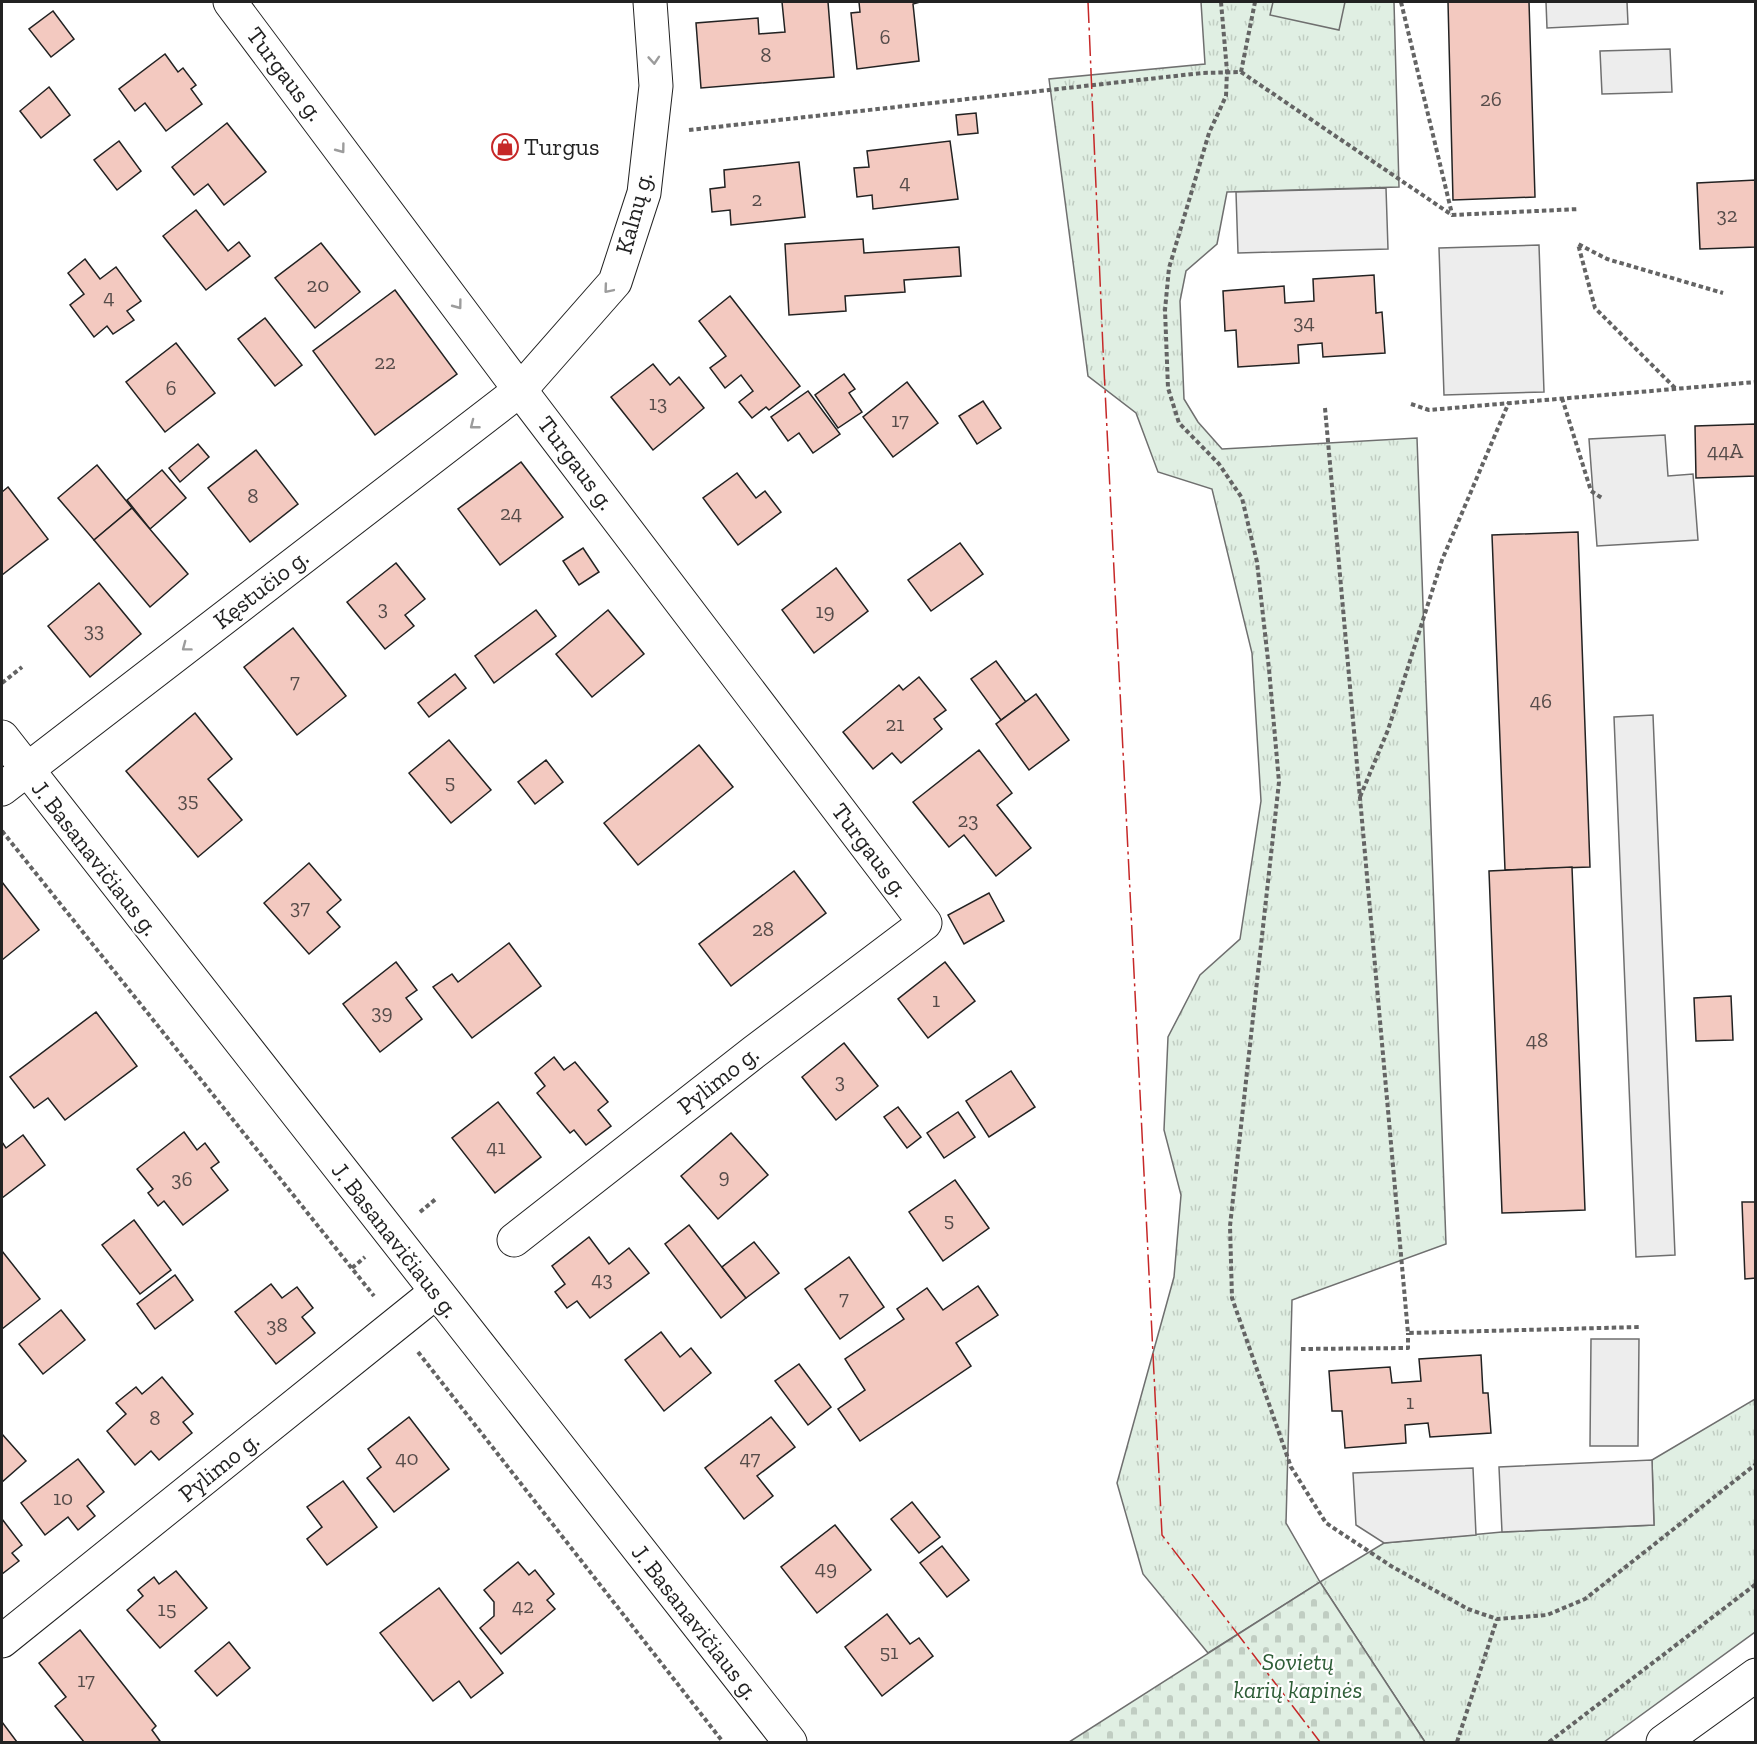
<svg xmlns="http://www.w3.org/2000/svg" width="1757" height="1744" font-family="'Zilla Slab',serif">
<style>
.grass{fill:url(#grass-tufts);stroke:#6f6f6f;stroke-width:1.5}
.cemetery{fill:url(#cemetery-stones);stroke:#6f6f6f;stroke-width:1.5}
.green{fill:#e0efe3;stroke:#6f6f6f;stroke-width:1.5}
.parking{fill:#ededed;stroke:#6f6f6f;stroke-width:1.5}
.building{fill:#f3c9c0;stroke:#222;stroke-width:1.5}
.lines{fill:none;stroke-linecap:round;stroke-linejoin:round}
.street-casing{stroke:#222;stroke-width:35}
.secondary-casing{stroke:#222;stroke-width:35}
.path{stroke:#646464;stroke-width:4;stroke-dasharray:4.5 3;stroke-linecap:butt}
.street{stroke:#fff;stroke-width:33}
.secondary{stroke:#fff;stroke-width:33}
.power{stroke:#c62828;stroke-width:1.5;stroke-dasharray:21 4.5 3 4.5;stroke-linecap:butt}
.oneway{stroke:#9c9c9c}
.labels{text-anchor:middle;stroke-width:4.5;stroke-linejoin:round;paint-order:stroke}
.number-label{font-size:21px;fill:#564c4a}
.street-label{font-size:24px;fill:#222;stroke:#fff}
.poi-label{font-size:24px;fill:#222;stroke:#fff;text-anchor:start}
.park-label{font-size:24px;font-style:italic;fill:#2f5e38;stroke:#fff}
</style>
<defs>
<pattern id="grass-tufts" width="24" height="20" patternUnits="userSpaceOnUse" patternTransform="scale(1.5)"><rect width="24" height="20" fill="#e0efe3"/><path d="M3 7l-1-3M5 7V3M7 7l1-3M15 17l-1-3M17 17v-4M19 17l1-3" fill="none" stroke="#c0cdc2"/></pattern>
<pattern id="cemetery-stones" width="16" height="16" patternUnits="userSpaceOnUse" patternTransform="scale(1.5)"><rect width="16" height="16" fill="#e0efe3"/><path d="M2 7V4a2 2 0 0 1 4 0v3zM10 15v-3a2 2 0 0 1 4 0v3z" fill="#c0cdc2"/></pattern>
</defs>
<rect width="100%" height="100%" fill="#fff"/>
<path class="grass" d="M1201,2H1394L1399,187L1227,192L1217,244L1186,271L1180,301L1184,399L1198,422L1222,449L1417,438L1446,1244L1292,1300L1286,1523L1320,1582L1384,1543L1502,1532L1654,1525L1652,1460L1755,1399V1632L1604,1742H1425L1320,1582L1208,1653L1143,1574L1117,1483L1174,1277L1181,1195L1164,1130L1168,1037L1200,975L1240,939L1261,801L1252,653L1212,489L1158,472L1136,413L1088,376L1049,79L1205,64Z"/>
<path class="cemetery" d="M1320,1582L1425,1742H1069Z"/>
<path class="green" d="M1273,2H1345L1339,30L1270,15Z"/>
<g class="parking">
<path d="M1546,2H1627L1628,24L1547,28Z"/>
<path d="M1670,49L1672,92L1602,94L1600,51Z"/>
<path d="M1386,188L1388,249L1238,253L1236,192Z"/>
<path d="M1539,245L1544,392L1444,395L1439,248Z"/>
<path d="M1665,435L1668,476L1693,474L1698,540L1597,546L1589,439Z"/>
<path d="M1653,715L1675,1255L1636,1257L1614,717Z"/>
<path d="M1591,1339H1639L1638,1446H1590Z"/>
<path d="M1652,1460L1654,1525L1502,1532L1499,1467Z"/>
<path d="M1473,1468L1476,1535L1384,1543L1356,1525L1353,1473Z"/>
</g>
<g class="building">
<path d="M782,2H828L834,77L701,88L696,23L758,18L759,34L785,32Z"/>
<path d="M859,2H920L913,4L919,61L857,69L851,13L860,12Z"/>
<path d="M1448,2H1529L1535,197L1453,200Z"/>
<path d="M53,11L74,39L51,57L29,29Z"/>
<path d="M165,54L178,72L183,68L196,85L191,89L202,104L166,131L145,103L135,111L119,89Z"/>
<path d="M49,87L70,115L41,138L20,111Z"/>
<path d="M976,113L978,133L958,135L956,115Z"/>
<path d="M227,123L266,172L224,205L208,184L194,195L172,167Z"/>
<path d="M119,141L141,171L117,190L94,160Z"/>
<path d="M950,141L958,199L873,209L872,195L857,197L854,168L869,167L867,151Z"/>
<path d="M799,162L805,217L731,225L730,210L712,212L710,189L725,187L724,170Z"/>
<path d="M1756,180V247L1700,249L1697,183Z"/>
<path d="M196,210L228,251L239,242L250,256L206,290L163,236Z"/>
<path d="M863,239L864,253L959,247L961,276L904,280L905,292L845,296L846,311L789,315L785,244Z"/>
<path d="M321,243L360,292L315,328L275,278Z"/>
<path d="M85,259L100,279L116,267L141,301L127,311L134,320L113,334L107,326L94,337L70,305L84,294L68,273Z"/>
<path d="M1374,275L1376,313L1382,312L1385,353L1323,357L1322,343L1298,345L1299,363L1238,367L1236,330L1225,331L1223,291L1284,286L1285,303L1314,301L1313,279Z"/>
<path d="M395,290L457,374L375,435L313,351Z"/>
<path d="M730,296L800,386L769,410L766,407L752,418L739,402L753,391L741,375L725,388L710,368L726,356L699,321Z"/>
<path d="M265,318L302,365L275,386L238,339Z"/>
<path d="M176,343L215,393L165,432L126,382Z"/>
<path d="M653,364L670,385L679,377L704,408L653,450L611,397Z"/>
<path d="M844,374L855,389L849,393L862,412L838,428L815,395Z"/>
<path d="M907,382L938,423L893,457L863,417Z"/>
<path d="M808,391L840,434L813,453L799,433L788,441L771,417Z"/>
<path d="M983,401L1001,428L977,444L959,416Z"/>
<path d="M1756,424V476L1696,478L1695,426Z"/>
<path d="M198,444L209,457L180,482L169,468Z"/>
<path d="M256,450L298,504L250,542L208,488Z"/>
<path d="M521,462L563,517L500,565L458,509Z"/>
<path d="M97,465L132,508L94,540L58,498Z"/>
<path d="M162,470L186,498L150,529L127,500Z"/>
<path d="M737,473L756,498L765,491L781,512L738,545L703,498Z"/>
<path d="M8,487L48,539L2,575V492Z"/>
<path d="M132,508L188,574L150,607L94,540Z"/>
<path d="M1578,532L1590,867L1505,870L1492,535Z"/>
<path d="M960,543L983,574L931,611L908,580Z"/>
<path d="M583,548L599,572L579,585L563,561Z"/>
<path d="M396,563L425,599L405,615L414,626L385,649L347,602Z"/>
<path d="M836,568L868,611L814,653L782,610Z"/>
<path d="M99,583L141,634L90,677L48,626Z"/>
<path d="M536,610L556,636L494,683L475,656Z"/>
<path d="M608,610L644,654L592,697L556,654Z"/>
<path d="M293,628L346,696L297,735L244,667Z"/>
<path d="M996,661L1026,702L1001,720L971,679Z"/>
<path d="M455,674L466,688L429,717L418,703Z"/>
<path d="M919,677L946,710L934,719L942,729L901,763L892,753L873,769L843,732L899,685L903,690Z"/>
<path d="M1036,694L1069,740L1029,770L996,724Z"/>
<path d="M195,713L232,759L208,779L242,820L198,857L126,771Z"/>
<path d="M449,740L491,790L451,823L409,773Z"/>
<path d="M699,745L733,787L638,865L604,823Z"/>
<path d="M979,750L1012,793L997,805L1031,848L996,876L964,835L949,847L913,802Z"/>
<path d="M546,760L563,782L535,804L518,782Z"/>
<path d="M309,863L341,900L327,912L340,927L309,954L264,903Z"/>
<path d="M1572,867L1585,1210L1502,1213L1489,871Z"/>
<path d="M794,871L826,913L731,986L699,944Z"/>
<path d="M2,882L39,930L2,960Z"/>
<path d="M989,893L1004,921L964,944L948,915Z"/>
<path d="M509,943L541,986L472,1038L433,987L452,974L458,982Z"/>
<path d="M396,962L417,990L406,998L422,1019L380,1052L343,1004Z"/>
<path d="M945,962L975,1001L928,1038L898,999Z"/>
<path d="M1731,996L1733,1040L1696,1041L1694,998Z"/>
<path d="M96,1012L137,1066L65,1120L48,1098L34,1108L10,1077Z"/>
<path d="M844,1043L878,1086L836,1120L802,1077Z"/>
<path d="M554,1057L564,1070L575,1062L608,1102L598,1110L611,1126L586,1145L574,1130L570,1133L537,1093L545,1086L535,1073Z"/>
<path d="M1011,1071L1035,1107L989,1137L966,1101Z"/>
<path d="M498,1102L541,1157L495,1193L452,1138Z"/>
<path d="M898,1107L921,1137L907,1148L884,1117Z"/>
<path d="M958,1112L975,1137L944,1158L927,1133Z"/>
<path d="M184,1132L197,1150L205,1143L219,1162L211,1168L228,1190L183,1225L164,1201L158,1206L148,1193L153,1189L137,1169Z"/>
<path d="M731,1133L768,1175L718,1219L681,1176Z"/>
<path d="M23,1135L45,1165L2,1198V1142L6,1148Z"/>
<path d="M955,1180L989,1228L943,1261L909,1212Z"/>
<path d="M1742,1202H1756V1278L1745,1279Z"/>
<path d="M134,1220L171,1270L140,1294L102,1245Z"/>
<path d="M689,1225L746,1298L721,1318L665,1244Z"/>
<path d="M589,1237L609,1264L629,1248L649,1273L590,1318L577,1301L567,1308L555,1292L565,1284L552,1266Z"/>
<path d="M754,1242L779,1273L746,1298L722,1267Z"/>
<path d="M2,1251L40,1299L2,1329Z"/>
<path d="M849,1257L884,1307L840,1339L805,1289Z"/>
<path d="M175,1275L193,1300L155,1329L137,1304Z"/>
<path d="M271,1284L282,1298L297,1287L313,1308L302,1317L315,1333L276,1364L235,1312Z"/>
<path d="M978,1286L998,1315L956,1343L971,1366L860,1441L838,1409L865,1390L845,1359L904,1319L897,1309L927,1288L943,1310Z"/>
<path d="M61,1310L85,1340L43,1374L19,1344Z"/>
<path d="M661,1332L680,1357L691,1348L711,1373L664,1411L625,1360Z"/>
<path d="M1481,1355L1483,1393H1488L1491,1433L1430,1437L1428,1423L1405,1425L1406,1443L1345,1448L1342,1411H1332L1329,1371L1390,1367L1392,1383L1421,1381L1419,1359Z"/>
<path d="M799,1364L831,1407L808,1425L775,1381Z"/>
<path d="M162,1377L193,1414L183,1422L192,1433L159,1460L151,1451L135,1465L107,1431L126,1414L116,1403L136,1387L142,1394Z"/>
<path d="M409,1417L449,1469L394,1512L367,1478L381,1467L368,1449Z"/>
<path d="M771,1417L795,1447L757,1476L773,1496L744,1519L705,1468Z"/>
<path d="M2,1434L26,1461L2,1482Z"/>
<path d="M78,1459L104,1492L87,1506L95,1516L78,1530L68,1517L45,1535L21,1503Z"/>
<path d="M343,1481L377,1527L327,1565L307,1539L322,1527L307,1507Z"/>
<path d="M912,1502L940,1537L919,1553L891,1519Z"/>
<path d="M2,1519L22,1545L12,1553L19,1561L2,1574Z"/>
<path d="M835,1525L871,1570L817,1613L781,1567Z"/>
<path d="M942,1546L969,1580L947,1597L920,1563Z"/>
<path d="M518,1562L529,1575L535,1570L554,1594L547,1600L555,1609L501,1654L480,1628L494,1616V1602L484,1590Z"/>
<path d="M176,1571L207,1608L160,1648L127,1610L143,1596L138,1590L154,1577L159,1584Z"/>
<path d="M439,1588L503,1673L471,1698L459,1681L433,1701L380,1633Z"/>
<path d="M887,1614L910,1644L919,1638L933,1656L882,1696L845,1647Z"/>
<path d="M80,1630L156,1726L152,1730L160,1741L158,1742H84L55,1706L66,1697L39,1663Z"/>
<path d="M229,1642L250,1668L217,1696L195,1671Z"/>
<path d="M2,1722L17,1742H2Z"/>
</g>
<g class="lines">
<defs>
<g id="street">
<path d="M230,2L520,390L925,923L754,1052L514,1240"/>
<path d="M2,789L520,390L615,282L644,193L656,86L650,2"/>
<path d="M2,1641L436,1292"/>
</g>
<g id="secondary">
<path d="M2,737L790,1742"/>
<path d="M1663,1742L1756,1675"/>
</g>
</defs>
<use href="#street" class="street-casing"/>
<use href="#secondary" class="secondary-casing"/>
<g class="path">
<path d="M1221,2L1227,71L1226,96L1209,133L1169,268L1165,310L1168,388L1179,423L1219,464L1242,498L1257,562L1269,669L1279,782L1230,1226L1232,1298L1291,1467L1326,1523L1391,1566L1468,1609L1497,1619L1547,1615L1585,1599L1756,1464"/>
<path d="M1401,2L1452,214"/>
<path d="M1241,72L1255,2"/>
<path d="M689,130L1202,73L1241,72L1452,215L1579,209"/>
<path d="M1675,388L1595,308L1578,244L1607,259L1723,293"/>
<path d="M1562,398L1591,491L1602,498"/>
<path d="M1411,404L1429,410L1756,382"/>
<path d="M1325,408L1408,1333L1639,1327"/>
<path d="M2,683L22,667"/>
<path d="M1360,797L1388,730L1442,560L1509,402"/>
<path d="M2,831L374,1296"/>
<path d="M420,1212L437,1198"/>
<path d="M352,1268L365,1257"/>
<path d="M1301,1349L1408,1348V1333"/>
<path d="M418,1352L723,1742"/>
<path d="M1457,1742L1497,1619"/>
<path d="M1549,1742L1756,1584"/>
</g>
<use href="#street" class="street"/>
<use href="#secondary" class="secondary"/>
<path class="power" d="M1088,2L1103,349L1162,1535L1320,1742"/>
</g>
<defs><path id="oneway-chevron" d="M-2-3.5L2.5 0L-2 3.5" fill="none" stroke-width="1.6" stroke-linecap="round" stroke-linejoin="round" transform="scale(1.5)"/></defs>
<g class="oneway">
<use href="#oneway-chevron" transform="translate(654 60) rotate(86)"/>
<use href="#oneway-chevron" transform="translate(341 149) rotate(53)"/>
<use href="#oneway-chevron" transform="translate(608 289) rotate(130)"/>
<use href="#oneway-chevron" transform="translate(458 305) rotate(53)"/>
<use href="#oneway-chevron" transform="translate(474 425) rotate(142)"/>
<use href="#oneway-chevron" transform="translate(186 647) rotate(143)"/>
</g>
<defs>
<symbol id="shop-ring" viewBox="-11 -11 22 22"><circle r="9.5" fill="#fff" stroke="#c62828" stroke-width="1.5"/><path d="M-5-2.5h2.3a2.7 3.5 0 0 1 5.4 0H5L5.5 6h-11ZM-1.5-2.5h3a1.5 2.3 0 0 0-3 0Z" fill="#c62828"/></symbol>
</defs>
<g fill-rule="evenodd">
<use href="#shop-ring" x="490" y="132" width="30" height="30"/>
</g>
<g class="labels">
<g class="number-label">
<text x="885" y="44">6</text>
<text x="766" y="62">8</text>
<text x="1491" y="106">26</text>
<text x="905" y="189">4</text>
<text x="757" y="206">2</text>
<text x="1727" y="222">32</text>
<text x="318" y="292">20</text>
<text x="109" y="304">4</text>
<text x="1304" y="329">34</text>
<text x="385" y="369">22</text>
<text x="171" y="395">6</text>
<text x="658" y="410">13</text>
<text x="900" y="427">17</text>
<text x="1725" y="458">44A</text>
<text x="253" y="503">8</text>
<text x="511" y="520">24</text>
<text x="383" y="615">3</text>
<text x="825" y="618">19</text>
<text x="94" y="637">33</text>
<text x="295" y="688">7</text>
<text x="1541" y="708">46</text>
<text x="895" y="731">21</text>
<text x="450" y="789">5</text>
<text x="188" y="807">35</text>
<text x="968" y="827">23</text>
<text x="300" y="914">37</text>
<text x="763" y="936">28</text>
<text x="936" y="1007">1</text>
<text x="382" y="1019">39</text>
<text x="1537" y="1047">48</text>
<text x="840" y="1088">3</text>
<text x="496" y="1154">41</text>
<text x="724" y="1183">9</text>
<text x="182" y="1186">36</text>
<text x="949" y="1227">5</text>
<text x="602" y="1286">43</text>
<text x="844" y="1305">7</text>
<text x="277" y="1332">38</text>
<text x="1410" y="1409">1</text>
<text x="155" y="1425">8</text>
<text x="407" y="1465">40</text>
<text x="750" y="1465">47</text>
<text x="63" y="1505">10</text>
<text x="826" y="1575">49</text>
<text x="523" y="1613">42</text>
<text x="167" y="1616">15</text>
<text x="889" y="1659">51</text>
<text x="86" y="1687">17</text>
</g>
<g class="street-label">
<text transform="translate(285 74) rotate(53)" y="8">Turgaus g.</text>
<text transform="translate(634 213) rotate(-75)" y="8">Kalnų g.</text>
<text transform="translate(576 463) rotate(53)" y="8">Turgaus g.</text>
<text transform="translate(261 589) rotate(-38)" y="8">Kęstučio g.</text>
<text transform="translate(870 850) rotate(53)" y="8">Turgaus g.</text>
<text transform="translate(95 858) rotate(52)" y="8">J. Basanavičiaus g.</text>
<text transform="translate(718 1080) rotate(-38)" y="8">Pylimo g.</text>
<text transform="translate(395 1240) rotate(52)" y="8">J. Basanavičiaus g.</text>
<text transform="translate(219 1467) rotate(-39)" y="8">Pylimo g.</text>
<text transform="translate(695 1622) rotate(52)" y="8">J. Basanavičiaus g.</text>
</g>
<g class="poi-label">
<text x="524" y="155">Turgus</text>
</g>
<g class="park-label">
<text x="1298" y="1670">Sovietų<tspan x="1298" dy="28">karių kapinės</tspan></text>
</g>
</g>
<rect width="1757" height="1744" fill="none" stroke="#222222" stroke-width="6"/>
</svg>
